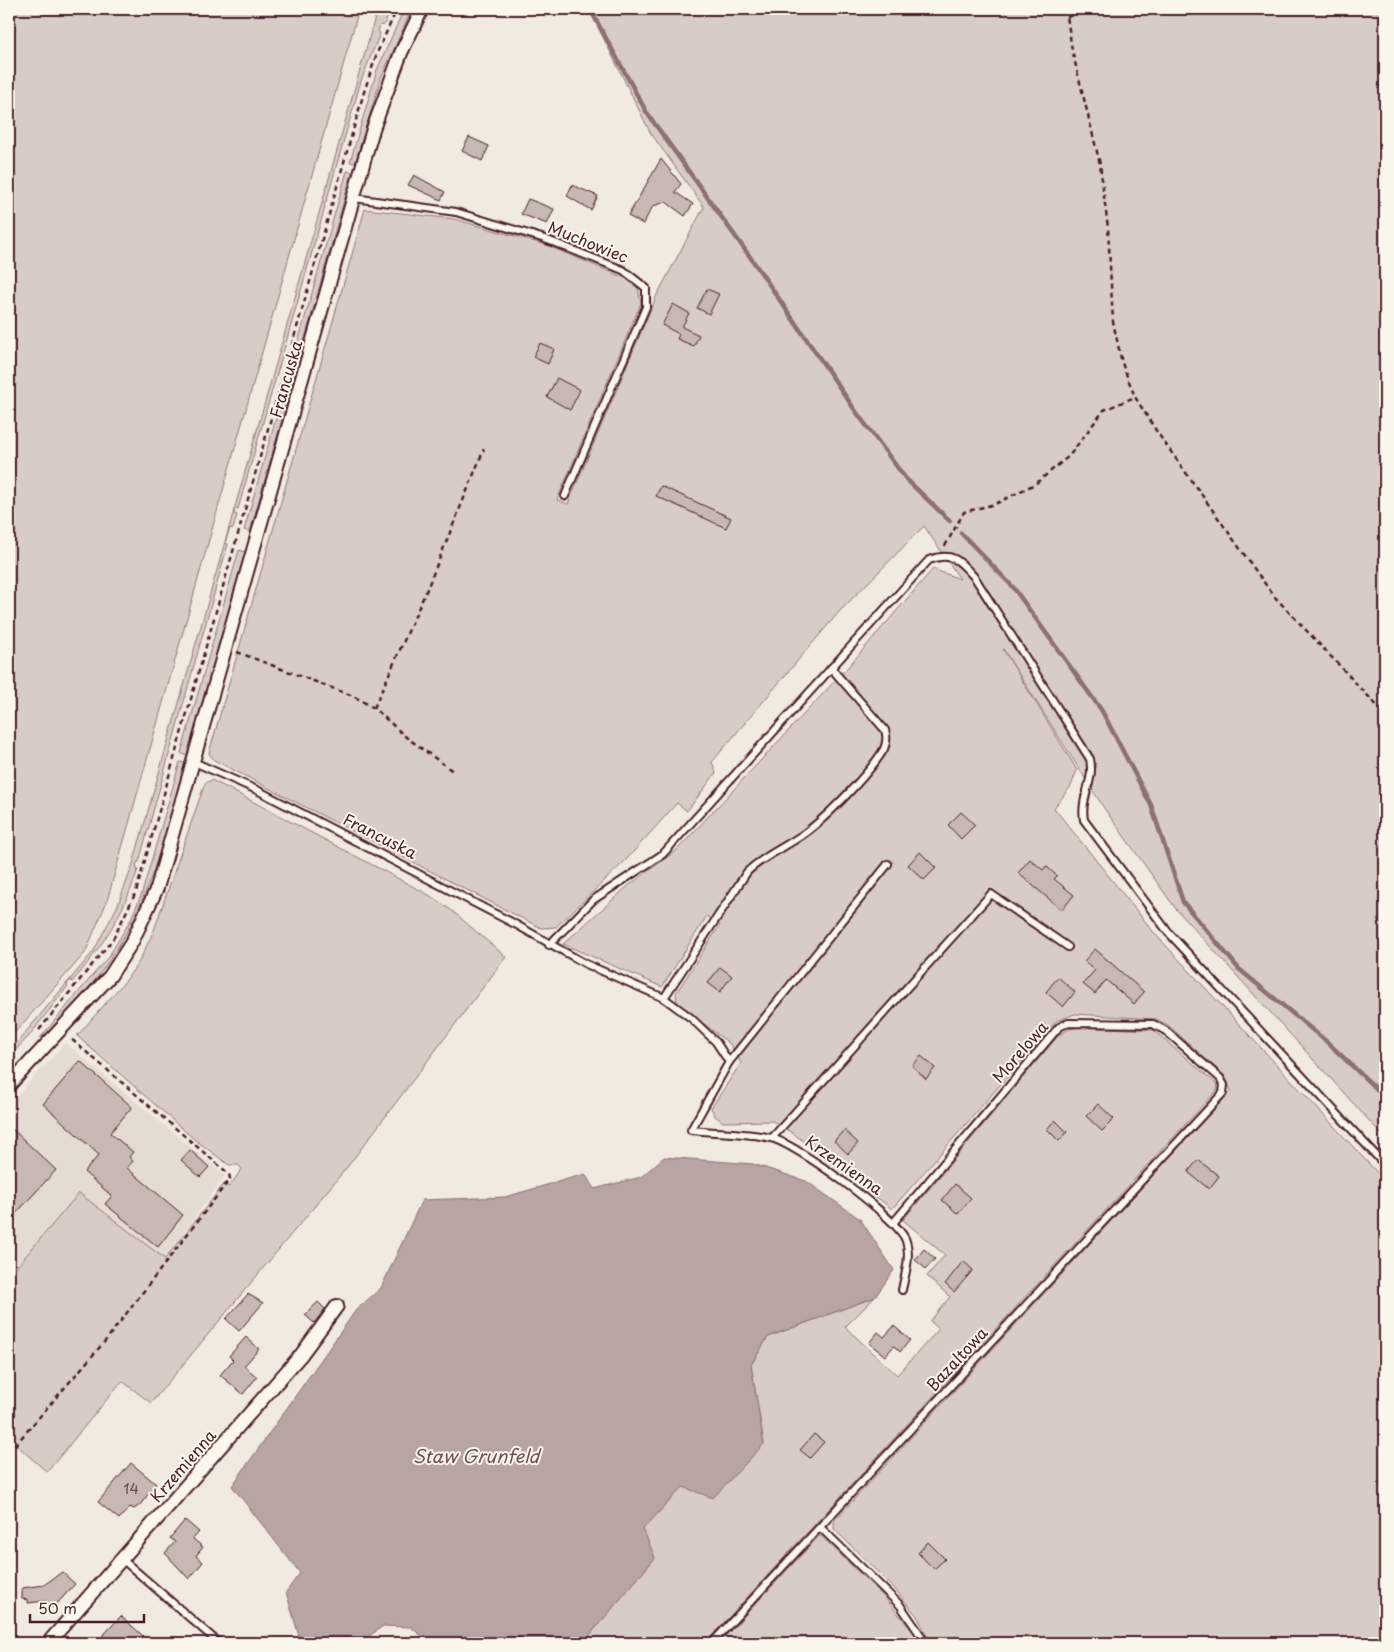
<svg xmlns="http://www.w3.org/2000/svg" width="1394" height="1652" font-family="'Playpen Sans',sans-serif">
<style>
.built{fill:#e4dbd2}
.green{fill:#d8ccc6;stroke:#917678}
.water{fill:#b8a4a2;stroke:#8c6f72}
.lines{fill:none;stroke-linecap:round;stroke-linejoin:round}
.stream{stroke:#8c6f72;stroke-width:4.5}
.building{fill:#c8b8b3;stroke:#4a1f2b}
.service-casing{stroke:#4a1f2b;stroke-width:10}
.minor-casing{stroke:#4a1f2b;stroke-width:16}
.path{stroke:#4a1f2b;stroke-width:2.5;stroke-dasharray:5 4;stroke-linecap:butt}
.service{stroke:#fbf7ec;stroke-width:6}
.minor{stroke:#fbf7ec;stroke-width:12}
.labels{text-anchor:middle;stroke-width:4;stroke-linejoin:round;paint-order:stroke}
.number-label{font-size:14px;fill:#6a454d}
.street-label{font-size:16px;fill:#4a1f2b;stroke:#fbf7ec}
.water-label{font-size:18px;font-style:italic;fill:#704e55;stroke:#fbf7ec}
</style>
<rect width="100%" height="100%" fill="#f0eae0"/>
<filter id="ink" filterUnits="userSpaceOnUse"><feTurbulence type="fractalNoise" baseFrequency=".02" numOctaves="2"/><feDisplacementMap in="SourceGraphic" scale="10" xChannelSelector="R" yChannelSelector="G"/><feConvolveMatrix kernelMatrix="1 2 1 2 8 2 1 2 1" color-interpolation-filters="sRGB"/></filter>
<g filter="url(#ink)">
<path class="built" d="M65,1043L225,1176L164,1260L79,1193L9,1276V1105Z"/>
<g class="green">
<path d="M9,9H359L107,901L85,953L9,1039Z"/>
<path d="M380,9H392L383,26L380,25L378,31L380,33L361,81L326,202H324L325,207L238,509L235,508L234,514L237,515L233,529L230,528L225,543L228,544L139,862H137L136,868L138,869C124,913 102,947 72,982L71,980L67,984L68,986L29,1036L9,1057V1052L93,952L117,907L132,867L376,14Z"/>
<path d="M404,9H412L381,78L355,163L350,162L377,70Z"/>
<path d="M589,9H1385V1138L1176,909L1104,808L1003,649L1077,770L1071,786L1054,808L1156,935L1385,1181V1643H931L917,1616L894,1588L834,1529V1521L1231,1091L1225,1076L1168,1025L1156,1019L1075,1014L1056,1021L892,1209L794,1134L772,1121L723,1122L715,1116L711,1108L741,1063L730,1044L677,1003L676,993L720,925L707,916L662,987L563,944L627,887L678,849L847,668L933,569L960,579L924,526L838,613L712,762L716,773L687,811L677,803L625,861L556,927L541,928L214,760L209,753L365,209L454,219L546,245L625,278L638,288L641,303L557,500L568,504L656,297L704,207L650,132Z"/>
<path d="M347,171L352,172L250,532L244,530Z"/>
<path d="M239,550L245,552L187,756L181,753Z"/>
<path d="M180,762L185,763C158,861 142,933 70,1009C61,1018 51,1033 40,1038L109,956L130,921L142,893Z"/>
<path d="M212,780L429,895L451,910L506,957L348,1166L151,1403L122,1381L47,1472L13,1442L9,1446V1276L79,1193L165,1259L224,1184L229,1187L242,1169L238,1165H229L194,1139L77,1036L127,979L140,960L154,930L205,783Z"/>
<path d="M1079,1027L1153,1030L1217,1084L1218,1089L705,1643H583L655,1558L643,1529L683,1486L764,1444L751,1365L768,1337L875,1297L845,1327L897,1375L939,1329L930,1321L950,1297L927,1276L945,1255L903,1220L1058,1036L1069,1029Z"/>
<path d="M820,1535L883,1596L916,1635L919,1643H719Z"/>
</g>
<path class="water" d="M664,1157L753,1164L806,1181L860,1219L894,1270L875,1297L768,1337L751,1365L764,1444L713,1498L683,1487L643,1529L655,1558L583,1643H430L411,1627L383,1626L360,1643H301L286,1592L300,1573L232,1486L356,1310L381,1288L422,1200L505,1197L585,1174L594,1189L641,1177Z"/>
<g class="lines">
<g class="stream">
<path d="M590,9L647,113L753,261L857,413L906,479L950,521"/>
<path d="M961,533L1013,587L1102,711L1151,805L1183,902L1239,969L1327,1042L1385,1097"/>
</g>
</g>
<g class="building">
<path d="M469,137L489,146L482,161L462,151Z"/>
<path d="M661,159L681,184L675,192L693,204L685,216L666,202L653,206L643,224L628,216Z"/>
<path d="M414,175L445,192L441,200L408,185Z"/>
<path d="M572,185L598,196L591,210L567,196Z"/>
<path d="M528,199L554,209L547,224L521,214Z"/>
<path d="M707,289L719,294L709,314L697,308Z"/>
<path d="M673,304L689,313L682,327L699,335L694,346L677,339L679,334L662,325Z"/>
<path d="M540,343L554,349L548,364L533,357Z"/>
<path d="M557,378L580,390L570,410L547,397Z"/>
<path d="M661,486L731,518L726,528L656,496Z"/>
<path d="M961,812L975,825L961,839L948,825Z"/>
<path d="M920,852L936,868L924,880L908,865Z"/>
<path d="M1030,859L1043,870L1046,866L1057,876L1054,879L1074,895L1062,910L1018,873Z"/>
<path d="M1095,949L1144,992L1134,1004L1106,980L1095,994L1083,984L1095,970L1084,961Z"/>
<path d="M720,967L732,976L720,992L708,983Z"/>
<path d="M1058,977L1075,992L1063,1007L1046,992Z"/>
<path d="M921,1056L935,1068L926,1079L912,1066Z"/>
<path d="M80,1061L132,1107L110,1133L133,1152L129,1157L133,1161L127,1168L183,1215L158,1247L105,1204L112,1196L84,1172L99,1155L43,1104Z"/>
<path d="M1098,1104L1114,1119L1102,1131L1086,1116Z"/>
<path d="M1055,1120L1067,1132L1059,1141L1047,1129Z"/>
<path d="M9,1126L56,1170L9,1221Z"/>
<path d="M844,1130L858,1143L848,1154L834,1141Z"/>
<path d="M190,1150L209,1167L200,1177L181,1160Z"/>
<path d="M1198,1160L1219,1176L1209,1189L1188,1172Z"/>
<path d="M955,1184L971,1198L958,1214L942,1200Z"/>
<path d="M924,1249L935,1259L926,1269L915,1260Z"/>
<path d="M963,1261L973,1270L954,1292L945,1284Z"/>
<path d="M248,1294L263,1303L239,1331L226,1319Z"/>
<path d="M318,1302L325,1309L314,1323L305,1315Z"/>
<path d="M894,1326L910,1340L900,1352L894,1346L885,1356L869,1343L878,1332L884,1337Z"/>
<path d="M246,1337L259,1349L244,1366L257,1377L243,1394L220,1375L233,1360L229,1356Z"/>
<path d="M814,1434L824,1442L810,1458L800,1450Z"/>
<path d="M131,1463L156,1484L140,1505L134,1509L130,1507L119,1519L98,1502Z"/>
<path d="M185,1520L199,1532L193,1539L203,1547L196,1556L203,1562L189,1579L165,1553L175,1542L170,1538Z"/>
<path d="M928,1542L945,1559L934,1569L918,1553Z"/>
<path d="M62,1572L75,1584L53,1608L45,1601L28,1603V1600L22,1599V1588L44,1585Z"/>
<path d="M121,1616L143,1636L137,1643H96Z"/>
</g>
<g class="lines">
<defs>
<g id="service">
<path d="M354,198L456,212L545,239L623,270L646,288V307L565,496"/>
<path d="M194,762L259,791L515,924L586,964L664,998L691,1018L716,1042L729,1062L691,1130C717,1133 746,1132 771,1138C795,1143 899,1218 906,1241C911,1256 905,1275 902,1290"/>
<path d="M549,945L593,900L663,854L929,560C953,551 960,561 975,578L1090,759C1095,782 1080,796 1084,820L1168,932L1385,1165"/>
<path d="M664,998L747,872C763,856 786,847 805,833C827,817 870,773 884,749C887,742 887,736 885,730L831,668"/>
<path d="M729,1062L888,864"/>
<path d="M772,1138L991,894L1068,947"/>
<path d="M820,1527L900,1605L926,1643"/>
<path d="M123,1560L219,1643"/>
<path d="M712,1643L1223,1093L1224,1085L1220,1078L1166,1031L1153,1024L1068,1023L1059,1027L1053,1034L894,1222"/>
</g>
<g id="minor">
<path d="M9,1085L110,976L132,942L157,888L373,129L401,53L422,9"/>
<path d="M48,1643L301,1355L337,1306"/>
</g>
</defs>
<use href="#service" class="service-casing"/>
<use href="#minor" class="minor-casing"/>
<g class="path">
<path d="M1066,9L1072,50L1100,164L1108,228L1113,322L1122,363L1135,397L1157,432L1273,595L1385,714"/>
<path d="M1067,17L1089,9"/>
<path d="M945,546L964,512L995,504L1035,484L1069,456L1104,410L1135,397"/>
<path d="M237,652L353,696L374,708L406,737L454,772"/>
<path d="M374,708L427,589L484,449"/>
<path d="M39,1030L113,939L136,892L364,92L377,53L397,9"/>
<path d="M9,1452L106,1340L230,1179L229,1174L70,1038"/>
</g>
<use href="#service" class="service"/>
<use href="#minor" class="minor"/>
</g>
</g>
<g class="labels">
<g class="number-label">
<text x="131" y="1494">14</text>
</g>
<g class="street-label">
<text transform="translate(588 242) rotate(22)" y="6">Muchowiec</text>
<text transform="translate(286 379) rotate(-74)" y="6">Francuska</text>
<text transform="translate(380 836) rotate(27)" y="6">Francuska</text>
<text transform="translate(1020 1052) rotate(-49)" y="6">Morelowa</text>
<text transform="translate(844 1165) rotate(35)" y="6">Krzemienna</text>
<text transform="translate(957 1359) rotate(-47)" y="6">Bazaltowa</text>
<text transform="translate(183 1466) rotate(-49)" y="6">Krzemienna</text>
</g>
<g class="water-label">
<text x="476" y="1463">Staw Grunfeld</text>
</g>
</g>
<rect width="1394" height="1652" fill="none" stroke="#fbf7ec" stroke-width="30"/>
<rect x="15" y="15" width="1364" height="1622" fill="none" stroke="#4a1f2b" stroke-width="2" filter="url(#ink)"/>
<path d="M30 1614v8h114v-8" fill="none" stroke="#4a1f2b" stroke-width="2.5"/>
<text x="38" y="1614" font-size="15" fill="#4a1f2b" stroke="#fbf7ec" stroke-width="4" paint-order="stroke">50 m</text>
</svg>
